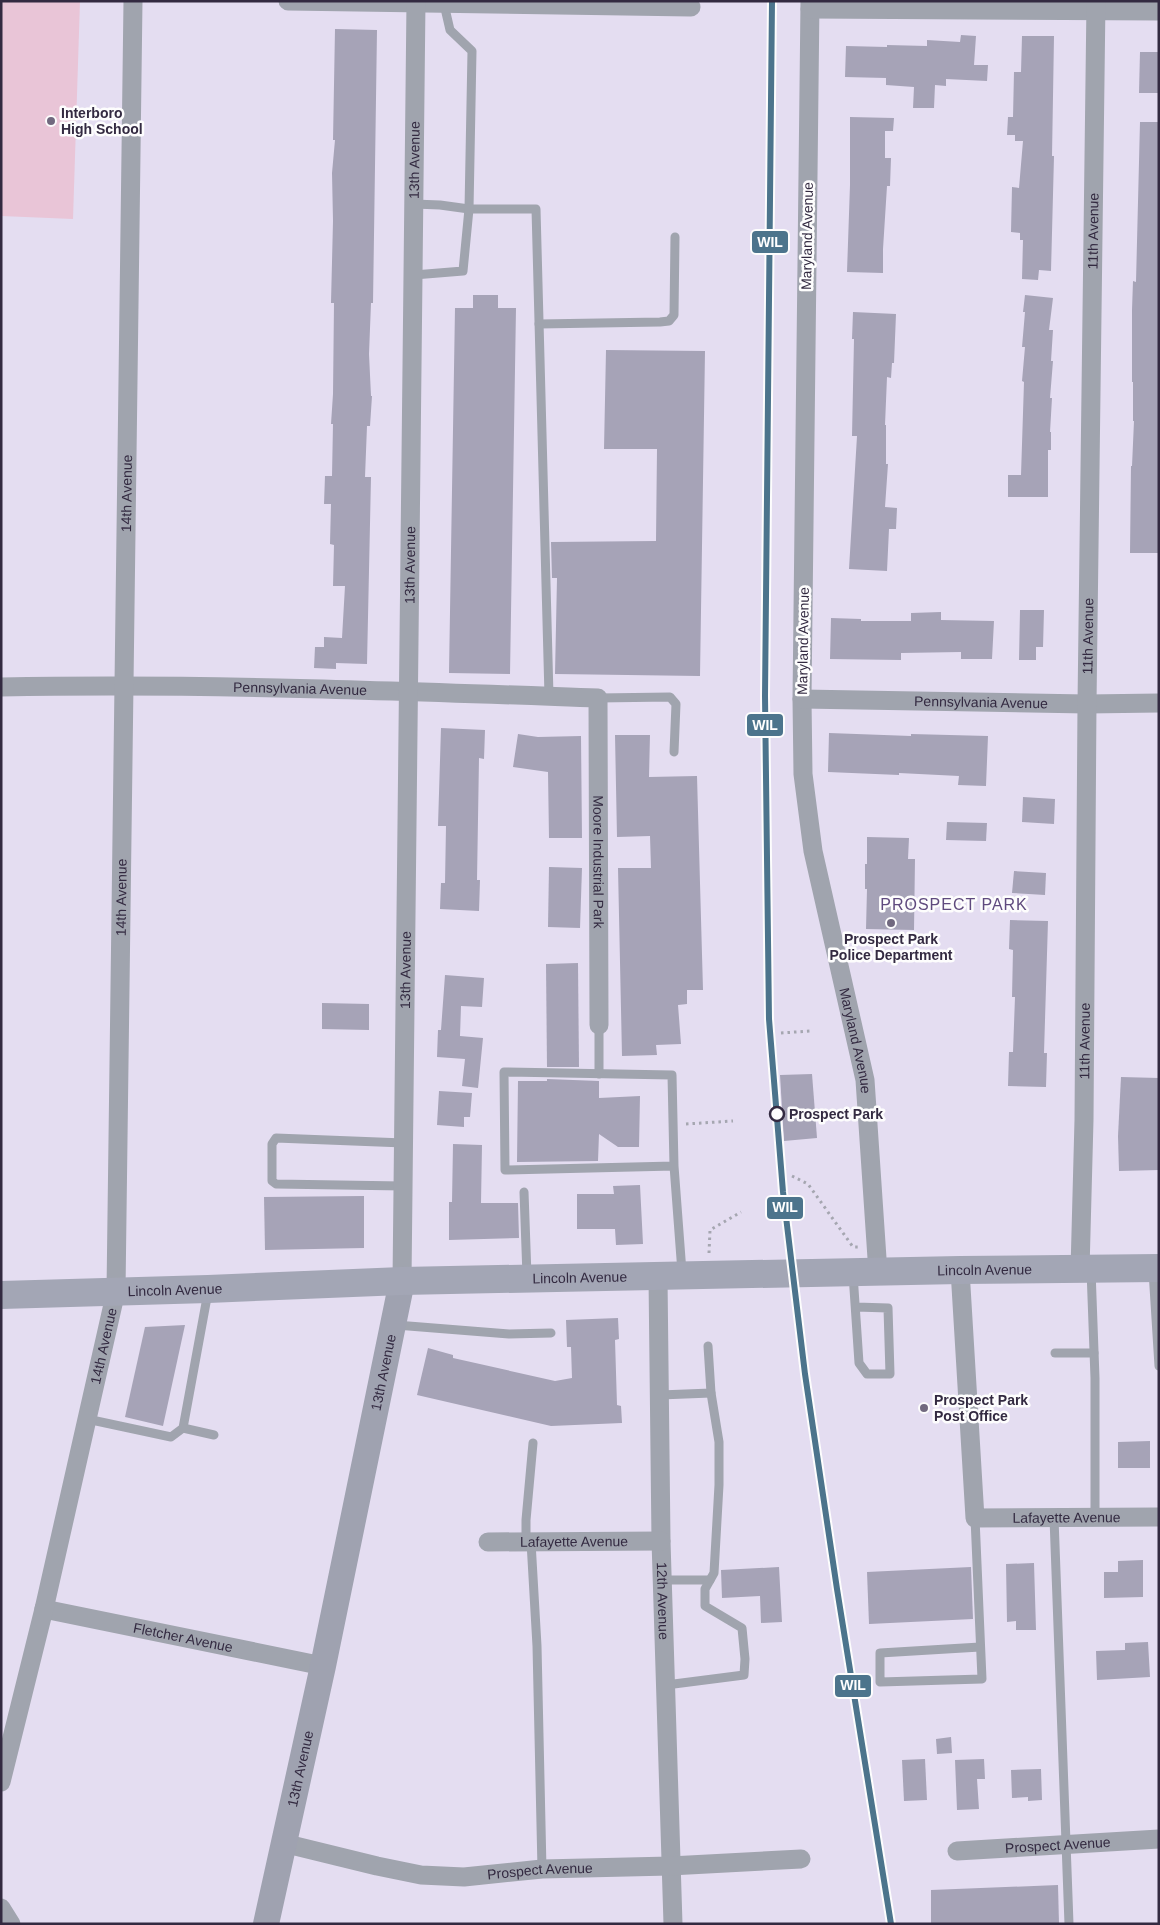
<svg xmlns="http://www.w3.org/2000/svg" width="1160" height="1925" font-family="Helvetica,sans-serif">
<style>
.green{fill:#e9c5d7}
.building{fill:#a6a3b7}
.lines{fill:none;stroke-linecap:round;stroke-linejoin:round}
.path{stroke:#a5a6b0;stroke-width:3;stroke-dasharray:2.5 4;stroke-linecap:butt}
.lane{stroke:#a0a4ae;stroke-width:9}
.street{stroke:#a0a4ae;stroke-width:19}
.secondary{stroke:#9fa2b0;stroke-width:26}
.primary{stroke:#a3a6b5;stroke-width:28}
.rail-1-casing{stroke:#fdfdfd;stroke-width:10}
.rail-1{stroke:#4c748c;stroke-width:6}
.poi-dot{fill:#71697f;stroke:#fdfdfd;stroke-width:2}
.stop-dot{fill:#fdfdfd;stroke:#332a41;stroke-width:2.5}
.labels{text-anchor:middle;stroke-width:5;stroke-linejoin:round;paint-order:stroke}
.poi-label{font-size:14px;font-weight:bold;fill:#332a41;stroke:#fdfdfd;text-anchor:start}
.street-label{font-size:14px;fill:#332a41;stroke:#fdfdfd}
.stop-label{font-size:14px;font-weight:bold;fill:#332a41;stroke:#fdfdfd;text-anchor:start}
.quarter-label{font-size:16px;letter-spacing:1px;fill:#5f4a7e;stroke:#fdfdfd}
.line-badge{stroke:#fdfdfd;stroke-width:2}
.badge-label{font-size:14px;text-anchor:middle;font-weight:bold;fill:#fff}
</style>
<rect width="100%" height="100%" fill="#e4ddf1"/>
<path class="green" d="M1,1H80L73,219L1,216Z"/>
<g class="building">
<path d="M335,29L377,30L373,303H371L369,354L371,396H372L370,426H367L365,477H371L367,664L336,663V669L314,668L315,647H324V637L342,638L345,586H333L334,545L330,544L331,504H324L325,476H332L333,424H331L333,394L334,303H331L333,221L332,173L335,140H333Z"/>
<path d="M961,35L976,36L974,65H988L987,81L946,79V86L935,85L934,108H913L914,87L886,85V78L845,77L846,46L887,47V45L927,46V40L960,42Z"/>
<path d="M1022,36H1054L1052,156H1054L1051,271L1039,270L1038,280L1022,279L1023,240H1020V233L1011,232L1012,187L1019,188L1023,141H1015V135H1007L1008,117H1013L1014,72H1021Z"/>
<path d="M1140,52H1159V93H1139Z"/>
<path d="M850,117L894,118L893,131H885V158H891L890,186H887L883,249V273L847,272L850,185Z"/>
<path d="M1140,122H1159V553H1130L1131,466H1132L1134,421H1133V382H1132V310L1133,281L1136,282Z"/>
<path d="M473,295H498V308H516L510,674L449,673L455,308H473Z"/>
<path d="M1025,295L1053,298L1049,330H1053L1051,361H1053L1050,398H1052L1050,432H1051V450H1048V497H1008V475H1021L1024,382L1022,381L1025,347H1022L1025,312H1023Z"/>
<path d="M853,312L896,314L894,363H892L891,378L887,377L885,425H886V464H888L885,507L897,508L896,529H889L887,571L849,569L857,436H852L854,339H852Z"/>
<path d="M606,350L705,351L700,676L555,674L557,578H552L551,542L656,541L657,449H604Z"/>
<path d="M1020,610H1044L1043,647H1036V660H1019Z"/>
<path d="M941,612V620L994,621L992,659H961V652L901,653V660L830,659L831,618L861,619V621H911V613Z"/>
<path d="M441,728L485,730L484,759L479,758L477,880H480L479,911L440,909L441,883H445L446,826H438Z"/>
<path d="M829,733L911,736V734L988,736L986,786L958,785L959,776L899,773V775L828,772Z"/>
<path d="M518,734L538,737L581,736L582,838H549L548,772L513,767Z"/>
<path d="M615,735H650L649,777L697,776L703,990H687V1004L678,1005L681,1044L656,1045L657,1055L622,1056L618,868H651L650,836L617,837Z"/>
<path d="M1023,797L1055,799L1054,824L1022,822Z"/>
<path d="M947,822L987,823L986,841L946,840Z"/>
<path d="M867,837L909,838L908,859H915L914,930L866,929L867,889H865V864H867Z"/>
<path d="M549,867L582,868L580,928L548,927Z"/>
<path d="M1014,871L1046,873L1045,895L1012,893Z"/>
<path d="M1010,920L1048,921L1044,1053H1047L1046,1087L1008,1086L1009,1052H1013L1015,997H1012L1013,950L1009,949Z"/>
<path d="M578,963L579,1067H547L546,964Z"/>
<path d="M445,975L484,978L482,1007L461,1006L460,1036L483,1038L478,1088L462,1086L465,1059L437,1057L438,1030H441Z"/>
<path d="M322,1003L369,1004V1030L322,1029Z"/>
<path d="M812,1074L817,1138L784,1141L780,1075Z"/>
<path d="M1121,1077L1159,1078V1170L1119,1171L1118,1136Z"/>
<path d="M547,1079L599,1081V1098L640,1096L639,1147H618L599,1134L598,1161L517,1162L518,1081H547Z"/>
<path d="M439,1091L472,1093L470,1117H464V1127L437,1125Z"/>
<path d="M453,1144L482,1145L481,1203H518L519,1238L449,1240V1202H452Z"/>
<path d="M640,1185L643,1244L616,1245L615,1229H577V1194H614L613,1186Z"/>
<path d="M364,1196V1248L265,1250L264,1197Z"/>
<path d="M618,1318L619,1339L615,1340L617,1405L621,1406L622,1423L551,1426L417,1395L428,1348L453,1355V1358L555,1381L572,1378L571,1347H567L566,1320Z"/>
<path d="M185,1325L163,1426L125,1417L145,1327Z"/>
<path d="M1150,1441V1468H1118V1442Z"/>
<path d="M1143,1560V1597L1104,1598V1572H1118V1561Z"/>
<path d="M1034,1563L1036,1630H1016V1621L1007,1622L1006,1564Z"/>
<path d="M779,1567L782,1622L761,1623L760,1596L722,1598L721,1570Z"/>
<path d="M971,1567L973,1619L869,1624L867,1572Z"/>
<path d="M1148,1642L1150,1677L1097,1680L1096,1651L1125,1650V1643Z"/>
<path d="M951,1737L952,1753L937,1754L936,1739Z"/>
<path d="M925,1759L927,1800L904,1801L902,1760Z"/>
<path d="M984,1759L985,1779H977L979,1809L957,1810L955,1760Z"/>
<path d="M1041,1769L1042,1800L1028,1801V1797L1012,1798L1011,1770Z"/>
<path d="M1058,1885L1059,1924H931V1890Z"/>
</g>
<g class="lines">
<g class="path">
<path d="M781,1033L810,1031"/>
<path d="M686,1124L733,1121"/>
<path d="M792,1176L808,1184L853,1247H859"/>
<path d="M709,1253L710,1230L741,1212"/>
</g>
<g class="lane">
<path d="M414,204L440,205L469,209H536L549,696"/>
<path d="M414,275L463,271L469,209L472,51L450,30L444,4"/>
<path d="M539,324L660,322L669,321L674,315L675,237"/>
<path d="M598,698L670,697L676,704L674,752"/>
<path d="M599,1074V1025"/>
<path d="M674,1166L672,1075L504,1072L505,1170L674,1166L682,1272"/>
<path d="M403,1186L276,1184L272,1181V1144L276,1138L404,1143"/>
<path d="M524,1192L527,1276"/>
<path d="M1091,1270L1095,1378V1518"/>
<path d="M1153,1271L1159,1366"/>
<path d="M853,1274L859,1363L867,1374H890L888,1308L856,1307"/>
<path d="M396,1325L509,1334L551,1333"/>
<path d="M1055,1353H1094"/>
<path d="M660,1395L711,1393L708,1346"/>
<path d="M87,1419L171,1437L183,1428L208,1292"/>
<path d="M183,1428L214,1435"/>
<path d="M975,1518L982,1679L880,1682V1653L980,1647"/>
<path d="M1054,1518L1069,1924"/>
<path d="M526,1542V1520L533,1443"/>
<path d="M531,1542L537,1646L542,1869"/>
<path d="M663,1580H710"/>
<path d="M666,1685L744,1675L745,1659L742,1628L705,1606V1589L714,1573L719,1485V1442L711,1393"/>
</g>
<g class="street">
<path d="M288,1L691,7"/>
<path id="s1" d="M810,1L802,699L803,774L813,851L865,1080L878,1273"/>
<path d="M810,9L1159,11"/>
<path id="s2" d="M1,687C200,683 400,691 598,698L599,1025"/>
<path id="s3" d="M802,699L1087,704L1159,703"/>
<path id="s4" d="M960,1270L975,1518L1159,1517"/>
<path id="s5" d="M1080,1270L1084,1120L1087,704L1096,1"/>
<path id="s6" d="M658,1277L661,1541L673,1924"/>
<path id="s7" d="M402,1281L416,1"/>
<path id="s8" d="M488,1542L661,1541"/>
<path id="s9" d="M44,1609L323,1666"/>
<path id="s10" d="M1,1782L44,1609L116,1291L133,1"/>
<path id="s11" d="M283,1843L377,1866L421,1875L464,1877L542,1869L670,1866L801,1859"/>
<path id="s12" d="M957,1851L1159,1839"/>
<path d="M1,1908L11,1924"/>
</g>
<path class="secondary" id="s13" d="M266,1924L323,1666L402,1281"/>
<path class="primary" id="s14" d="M1,1295L208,1289L402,1281L960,1270L1159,1268"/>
<defs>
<path id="rail-1" d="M772,1L765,696L769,1019L783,1192L805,1374L837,1589L891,1924"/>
</defs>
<use href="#rail-1" class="rail-1-casing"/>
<use href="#rail-1" class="rail-1"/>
</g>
<g class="poi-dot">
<circle cx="51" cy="121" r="5"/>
<circle cx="891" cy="923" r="5"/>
<circle cx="924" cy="1408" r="5"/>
</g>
<circle class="stop-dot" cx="777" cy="1114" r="7"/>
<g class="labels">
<g class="poi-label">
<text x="61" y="118">Interboro<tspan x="61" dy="16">High School</tspan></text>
<text x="891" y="944" text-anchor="middle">Prospect Park<tspan x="891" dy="16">Police Department</tspan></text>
<text x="934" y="1405">Prospect Park<tspan x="934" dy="16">Post Office</tspan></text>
</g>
<g class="street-label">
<text dy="5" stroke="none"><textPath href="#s7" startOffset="1121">13th Avenue</textPath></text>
<text dy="5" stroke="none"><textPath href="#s5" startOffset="1039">11th Avenue</textPath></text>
<text transform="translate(807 236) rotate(-89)" y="5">Maryland Avenue</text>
<text dy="5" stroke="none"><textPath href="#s10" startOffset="1302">14th Avenue</textPath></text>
<text dy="5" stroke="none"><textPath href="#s7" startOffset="716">13th Avenue</textPath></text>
<text dy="5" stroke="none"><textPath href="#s5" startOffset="634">11th Avenue</textPath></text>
<text transform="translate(803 641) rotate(-89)" y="5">Maryland Avenue</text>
<text dy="5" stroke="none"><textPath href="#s2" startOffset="299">Pennsylvania Avenue</textPath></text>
<text dy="5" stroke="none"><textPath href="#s3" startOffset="179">Pennsylvania Avenue</textPath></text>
<text dy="5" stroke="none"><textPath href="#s2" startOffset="761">Moore Industrial Park</textPath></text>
<text dy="5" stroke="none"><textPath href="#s10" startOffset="898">14th Avenue</textPath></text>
<text dy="5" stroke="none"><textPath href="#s7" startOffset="311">13th Avenue</textPath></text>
<text dy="5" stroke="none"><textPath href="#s1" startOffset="1045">Maryland Avenue</textPath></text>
<text dy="5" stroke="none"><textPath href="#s5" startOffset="229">11th Avenue</textPath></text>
<text dy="5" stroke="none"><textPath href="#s14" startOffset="984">Lincoln Avenue</textPath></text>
<text dy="5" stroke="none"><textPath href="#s14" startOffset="579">Lincoln Avenue</textPath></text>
<text dy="5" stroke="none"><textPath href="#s14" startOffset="174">Lincoln Avenue</textPath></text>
<text dy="5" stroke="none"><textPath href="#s10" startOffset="448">14th Avenue</textPath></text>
<text dy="5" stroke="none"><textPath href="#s13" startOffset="564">13th Avenue</textPath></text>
<text dy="5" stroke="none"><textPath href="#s4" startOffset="340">Lafayette Avenue</textPath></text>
<text dy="5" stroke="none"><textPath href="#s8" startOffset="86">Lafayette Avenue</textPath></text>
<text dy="5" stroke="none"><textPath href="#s6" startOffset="324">12th Avenue</textPath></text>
<text dy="5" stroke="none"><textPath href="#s9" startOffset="142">Fletcher Avenue</textPath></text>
<text dy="5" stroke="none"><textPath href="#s13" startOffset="159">13th Avenue</textPath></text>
<text dy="5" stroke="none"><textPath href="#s12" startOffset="101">Prospect Avenue</textPath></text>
<text dy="5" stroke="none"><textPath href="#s11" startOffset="261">Prospect Avenue</textPath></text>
</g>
<g class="stop-label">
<text x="789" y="1119">Prospect Park</text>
</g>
<g class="quarter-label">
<text x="954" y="910">PROSPECT PARK</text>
</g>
</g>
<g class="line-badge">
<rect x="751" y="230" width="38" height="24" rx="5" fill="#4c748c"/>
<rect x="746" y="713" width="38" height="24" rx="5" fill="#4c748c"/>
<rect x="766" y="1196" width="38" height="24" rx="5" fill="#4c748c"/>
<rect x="834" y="1674" width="38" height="24" rx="5" fill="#4c748c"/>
</g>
<g class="badge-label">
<text x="770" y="247">WIL</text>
<text x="765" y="730">WIL</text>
<text x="785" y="1212">WIL</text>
<text x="853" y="1690">WIL</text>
</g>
<rect width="1160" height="1925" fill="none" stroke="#332a41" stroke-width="5"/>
</svg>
